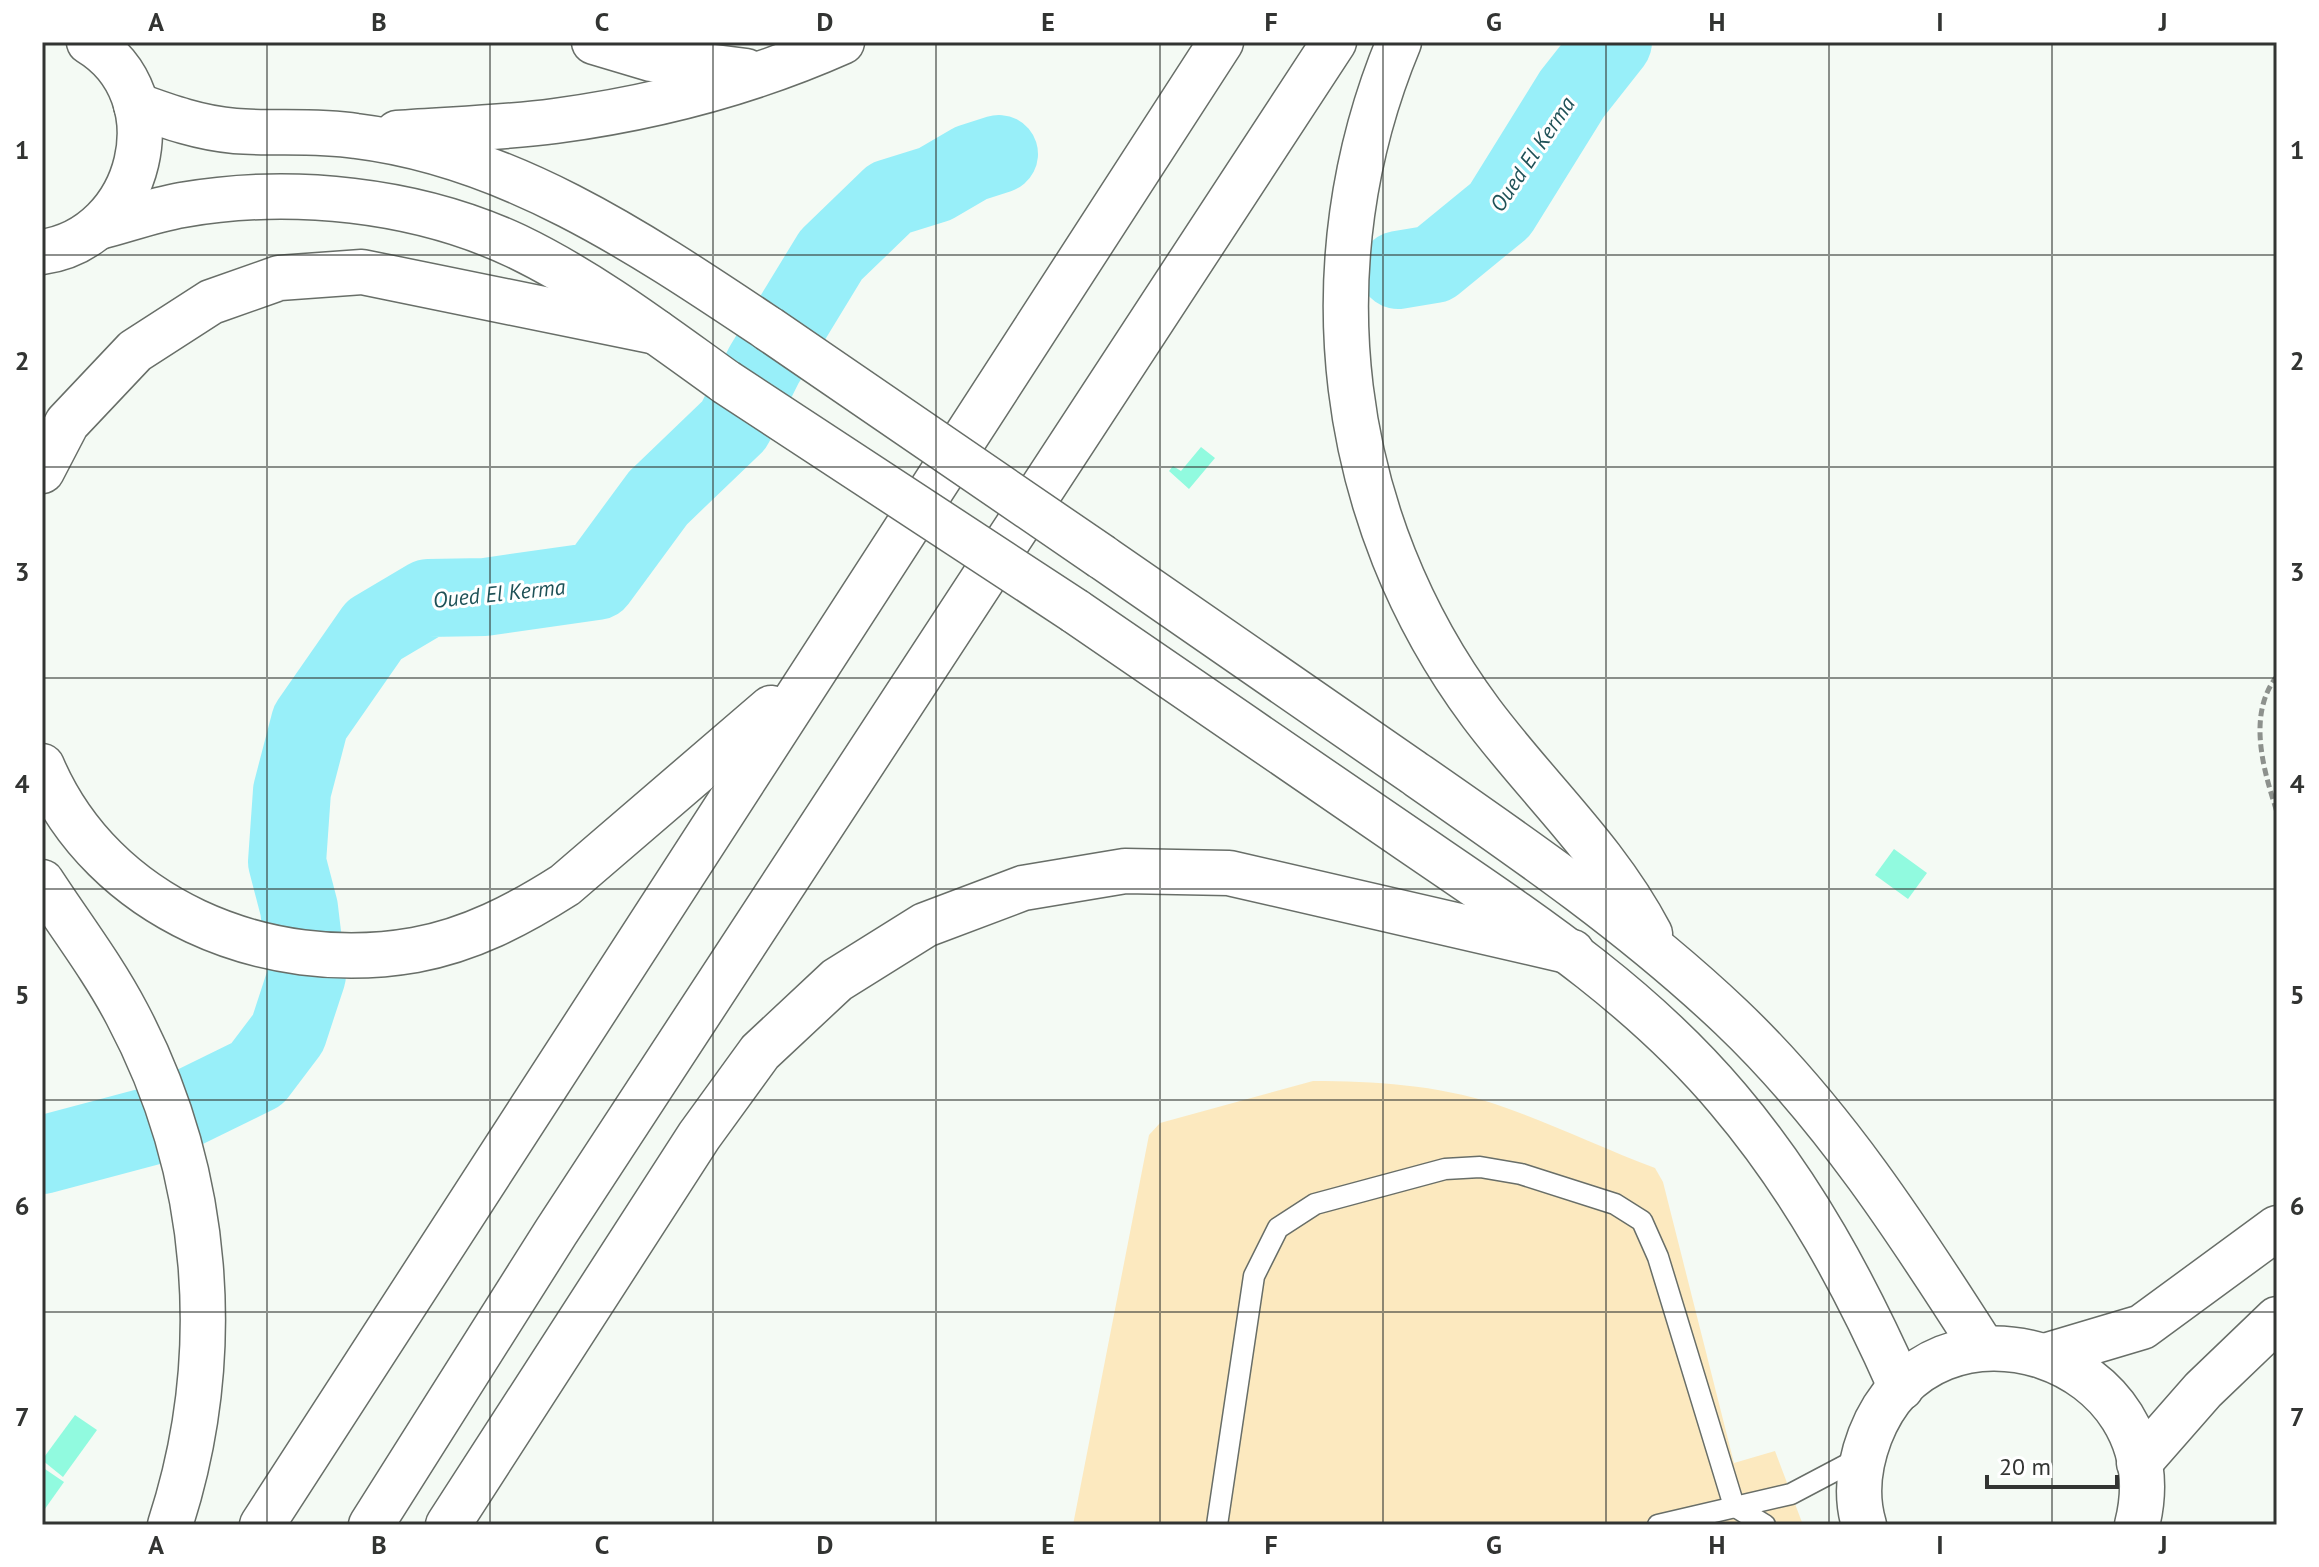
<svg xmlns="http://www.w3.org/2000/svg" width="2319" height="1567" font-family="'PT Sans',sans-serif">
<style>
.green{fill:#fce9bf}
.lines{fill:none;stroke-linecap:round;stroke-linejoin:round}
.river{stroke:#98eff9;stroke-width:78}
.building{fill:#91fadf}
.lane-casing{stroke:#686e68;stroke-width:23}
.highway-casing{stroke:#686e68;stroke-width:47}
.path{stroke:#8d918d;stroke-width:5;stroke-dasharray:8 4;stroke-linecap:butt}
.lane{stroke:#fff;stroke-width:20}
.highway{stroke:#fff;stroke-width:44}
.highway-bridge-casing{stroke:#686e68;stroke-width:47;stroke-linecap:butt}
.highway-bridge{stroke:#fff;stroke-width:44}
.grid{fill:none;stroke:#323432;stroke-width:2;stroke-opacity:0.55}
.labels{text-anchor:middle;stroke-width:6;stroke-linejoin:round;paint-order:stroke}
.water-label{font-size:22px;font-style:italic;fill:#1e5157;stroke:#fff}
.neatline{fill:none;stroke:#323432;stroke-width:3}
.grid-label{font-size:26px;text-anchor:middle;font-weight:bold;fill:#323432}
</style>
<rect width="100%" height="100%" fill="#f4faf4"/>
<path class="green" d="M1313,1081C1374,1081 1437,1085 1495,1104C1549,1122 1602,1148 1655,1168L1663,1182L1734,1463L1775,1451L1803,1525H1073L1149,1135L1160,1123Z"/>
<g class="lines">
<g class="river">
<path d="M1398,270L1434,264L1500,210L1572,94L1613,42"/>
<path d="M42,1155L151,1126L257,1074L288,1033L307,975L299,908L287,862L292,791L310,722L374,630L428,598L485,597L597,581L658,498L734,425L764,365L831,255L890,198L935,184L971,163L999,154"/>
</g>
</g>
<g class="building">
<path d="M1201,447L1215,458L1189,489L1169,471L1173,466L1181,471Z"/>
<path d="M1894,849L1927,873L1908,899L1875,875Z"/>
<path d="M75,1415L97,1430L63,1477L42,1460Z"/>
<path d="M42,1467L64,1482L42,1513Z"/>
</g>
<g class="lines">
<defs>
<g id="lane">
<path d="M1217,1525L1254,1276L1278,1228L1315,1204L1445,1169L1480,1167L1521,1174L1615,1204L1642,1221L1658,1257L1734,1506L1765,1525"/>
<path d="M1658,1525L1791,1494L1863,1456"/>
</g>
<g id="highway">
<path d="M594,42L651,59L746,71"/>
<path d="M1399,42C1306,265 1336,518 1481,713C1537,788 1606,850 1650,934"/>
<path d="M136,105C169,117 200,128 235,131C275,134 316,130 356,136C511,155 643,245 769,329"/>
<path d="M397,133C449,129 503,128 555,121C653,108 752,82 842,42"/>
<path d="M99,227C126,220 154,210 182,205C291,186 416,199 516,246C591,282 659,334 726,382"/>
<path d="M42,252C142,238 178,96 89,42"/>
<path d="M42,471L67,423L135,351L211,302L279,278L362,272L656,332"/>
<path d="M1102,557C1205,628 1308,699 1410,770C1521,847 1633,924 1731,1017C1832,1113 1909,1232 1983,1348"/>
<path d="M1075,611C1186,687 1298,764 1409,840C1523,918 1638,992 1728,1099C1802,1186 1855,1284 1901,1388"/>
<path d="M42,766C103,909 266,976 415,950C470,940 518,915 565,885L771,708"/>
<path d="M42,882C70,925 103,968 127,1014C211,1172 225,1356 170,1525"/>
<path d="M2048,1355L2142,1327L2277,1228"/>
<path d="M2139,1463L2203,1390L2277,1319"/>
<path d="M262,1525L1221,42"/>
<path d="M371,1525L556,1232L1334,42"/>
<path d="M448,1525L699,1136L760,1052L837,980L925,925L1023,888L1125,871L1229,873L1572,952"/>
<path d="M1864,1525C1855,1495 1859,1465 1870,1436C1932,1274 2180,1356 2137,1525"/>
</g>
</defs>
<use href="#lane" class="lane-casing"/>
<use href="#highway" class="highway-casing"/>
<path class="path" d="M2277,676C2247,714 2263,769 2277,812"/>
<use href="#lane" class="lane"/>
<use href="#highway" class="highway"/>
<defs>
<g id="highway-bridge">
<path d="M769,329L1102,557"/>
<path d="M726,382L1075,611"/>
</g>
</defs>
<use href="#highway-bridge" class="highway-bridge-casing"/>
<use href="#highway-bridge" class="highway-bridge"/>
</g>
<path class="grid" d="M267,42V1525M490,42V1525M713,42V1525M936,42V1525M1160,42V1525M1383,42V1525M1606,42V1525M1829,42V1525M2052,42V1525M42,255H2277M42,467H2277M42,678H2277M42,889H2277M42,1100H2277M42,1312H2277"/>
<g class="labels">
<g class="water-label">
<text transform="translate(1532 154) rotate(-56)" y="8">Oued El Kerma</text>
<text transform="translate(499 593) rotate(-6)" y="8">Oued El Kerma</text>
</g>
</g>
<rect width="2319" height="1567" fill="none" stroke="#ffffff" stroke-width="88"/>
<path d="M1987 1475v12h130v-12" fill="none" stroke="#323432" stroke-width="4"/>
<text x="1999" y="1475" font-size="24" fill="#323432" stroke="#ffffff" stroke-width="6" paint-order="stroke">20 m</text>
<rect x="44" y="44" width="2231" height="1479" class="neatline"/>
<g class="grid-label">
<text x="156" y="31">A</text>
<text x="379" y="31">B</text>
<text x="602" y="31">C</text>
<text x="825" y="31">D</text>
<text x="1048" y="31">E</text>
<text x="1271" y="31">F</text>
<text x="1494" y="31">G</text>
<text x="1717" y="31">H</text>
<text x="1940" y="31">I</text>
<text x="2163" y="31">J</text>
<text x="22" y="159">1</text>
<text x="2297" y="159">1</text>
<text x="22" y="370">2</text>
<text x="2297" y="370">2</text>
<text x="22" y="581">3</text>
<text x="2297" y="581">3</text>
<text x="22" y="793">4</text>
<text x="2297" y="793">4</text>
<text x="22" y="1004">5</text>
<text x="2297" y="1004">5</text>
<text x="22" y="1215">6</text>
<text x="2297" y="1215">6</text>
<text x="22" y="1426">7</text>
<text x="2297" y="1426">7</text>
<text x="156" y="1554">A</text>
<text x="379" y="1554">B</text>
<text x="602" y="1554">C</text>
<text x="825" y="1554">D</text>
<text x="1048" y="1554">E</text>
<text x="1271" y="1554">F</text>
<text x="1494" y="1554">G</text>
<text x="1717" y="1554">H</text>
<text x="1940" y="1554">I</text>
<text x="2163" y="1554">J</text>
</g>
</svg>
